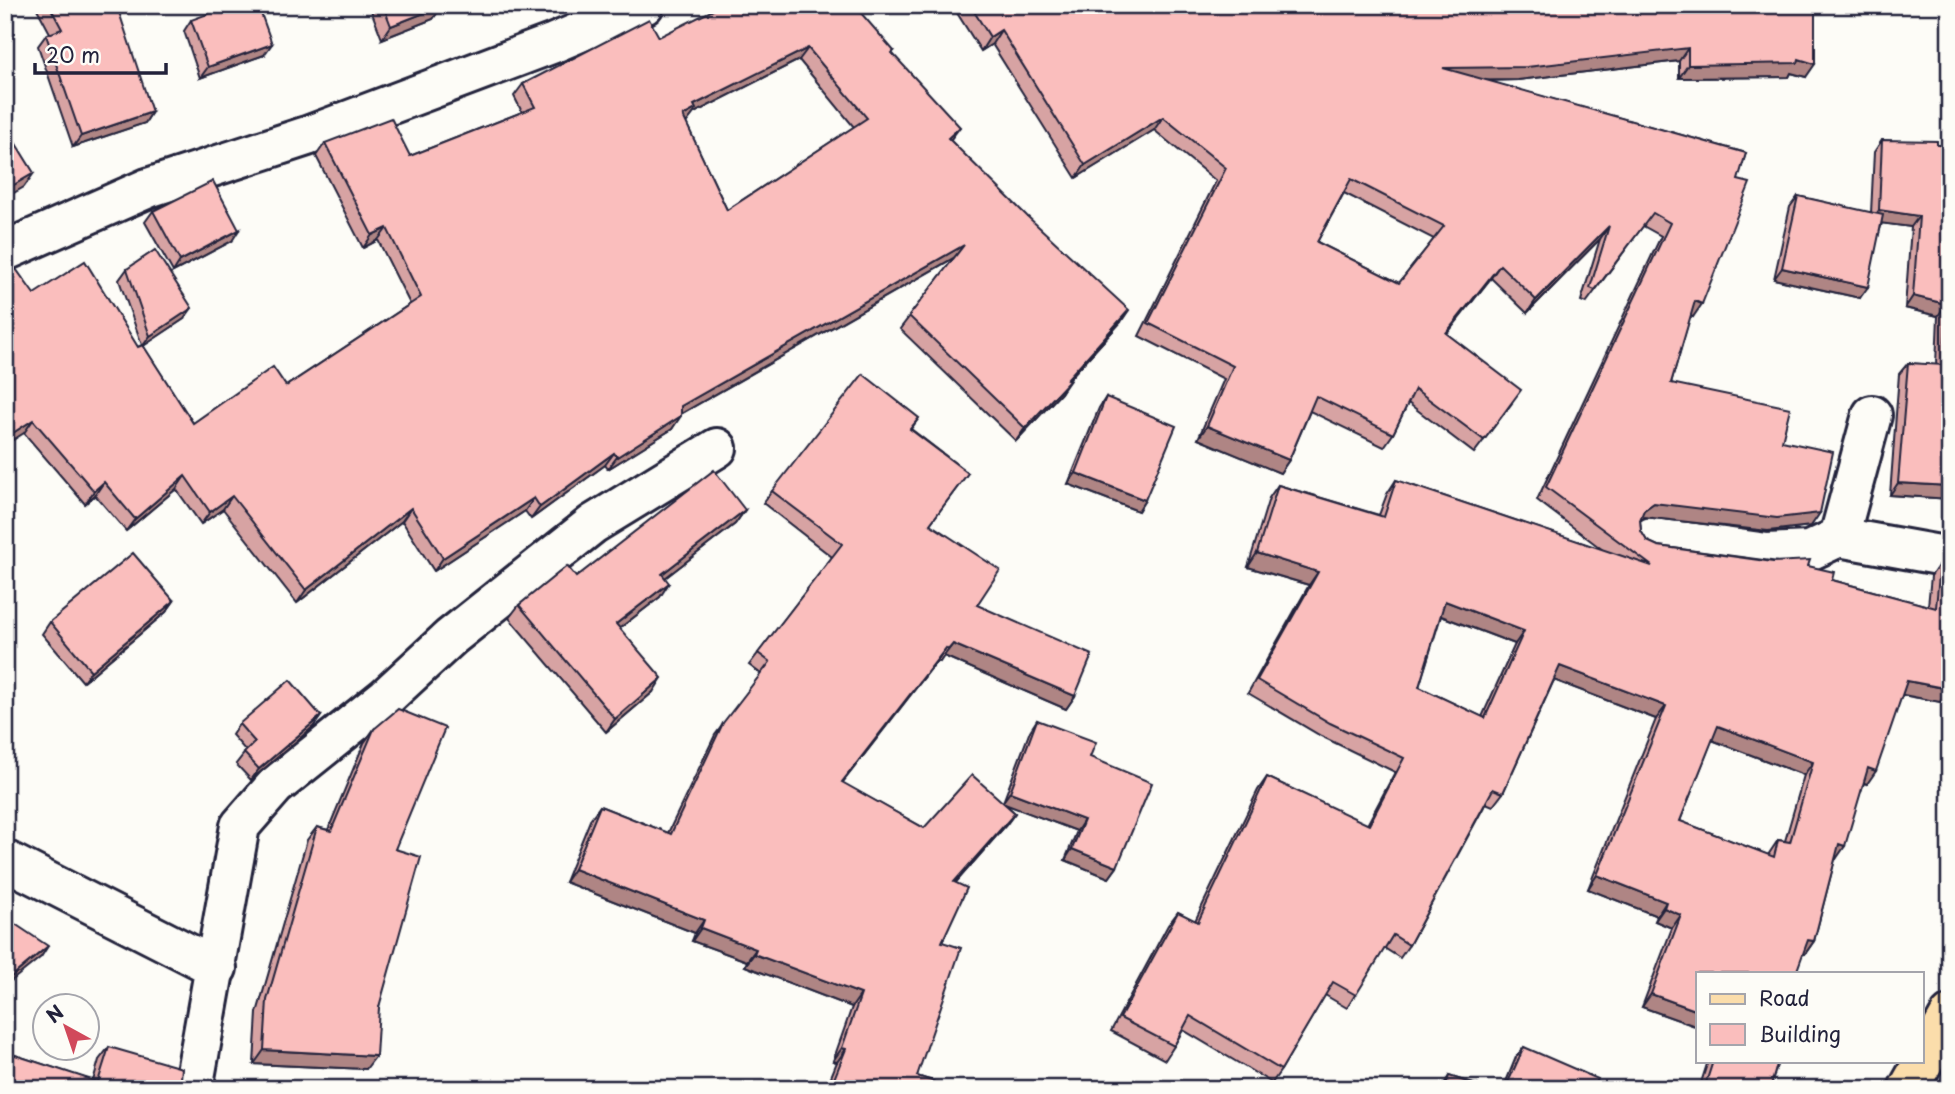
<svg xmlns="http://www.w3.org/2000/svg" width="1955" height="1094" font-family="'Playpen Sans',sans-serif">
<style>
.lines{fill:none;stroke-linecap:round;stroke-linejoin:round}
.minor-casing{stroke:#22223b;stroke-width:44}
.major-casing{stroke:#22223b;stroke-width:44}
.minor{stroke:#fdfcf7;stroke-width:38}
.major{stroke:#fbddab;stroke-width:38}
.wall{fill:#d7a3a3;stroke:#22223b;stroke-width:2;fill-rule:evenodd}
.shaded-wall{fill:#af8584;stroke:#22223b;stroke-width:2}
.building{fill:#fabebd;stroke:#22223b;stroke-width:2;fill-rule:evenodd}
</style>
<rect width="100%" height="100%" fill="#fdfcf7"/>
<filter id="ink" filterUnits="userSpaceOnUse"><feTurbulence type="fractalNoise" baseFrequency=".0143" numOctaves="2"/><feDisplacementMap in="SourceGraphic" scale="14" xChannelSelector="R" yChannelSelector="G"/><feConvolveMatrix kernelMatrix="1 2 1 2 8 2 1 2 1" color-interpolation-filters="sRGB"/></filter>
<g filter="url(#ink)">
<g class="lines">
<defs>
<g id="minor">
<path d="M5,251L148,188L307,136L554,43L644,5"/>
<path d="M1652,537L1767,553L1809,551L1839,537L1950,557"/>
<path d="M1839,537L1872,415"/>
<path d="M5,860L217,968"/>
<path d="M193,1089L240,826L275,786L386,697L451,637L593,524L717,448"/>
</g>
<path id="major" d="M1908,1089L1950,1015"/>
</defs>
<use href="#minor" class="minor-casing"/>
<use href="#major" class="major-casing"/>
<use href="#minor" class="minor"/>
<use href="#major" class="major"/>
</g>
<g class="wall">
<path d="M35,5H110L152,112L145,123L73,147L38,46L46,35L50,33Z"/>
<path d="M369,5H441L442,6L433,19L382,39Z"/>
<path d="M952,5H1815L1806,77L1791,73L1789,77L1679,78V61L1518,80L1487,81L1746,153L1693,317L1690,316L1671,383L1782,441L1811,526L1768,531L1644,517L1640,520L1641,531L1647,541L1658,546L1808,566L1832,580L1928,606L1931,576L1940,563L1949,689L1940,702L1902,695L1867,784L1864,783L1836,859H1835L1814,941L1805,954L1698,973V1027L1642,1007L1672,928L1655,921L1657,916L1588,889L1656,719L1554,680L1503,793L1493,806L1486,803L1409,945L1400,958L1384,948L1347,1008L1325,995L1281,1070L1272,1083L1183,1030L1174,1046L1165,1060L1111,1031L1168,925L1178,912L1195,921L1258,790L1267,777L1367,825L1395,772L1321,736L1248,693L1309,585L1248,567L1269,498L1278,485L1379,515L1387,494L1396,480L1603,550L1537,500L1661,236L1643,226L1586,303L1581,301L1600,239L1527,313L1491,278L1447,334L1512,403L1474,453L1408,403L1393,434L1384,447L1310,411L1289,460L1280,473L1198,439L1224,379L1139,336L1216,181L1154,130L1076,178L992,44L981,51ZM1344,193L1434,239L1399,283L1317,242ZM1441,616L1515,644L1482,717L1419,687ZM1712,740L1804,775L1785,841L1778,840L1768,855L1680,821Z"/>
<path d="M1950,14V50L1946,20Z"/>
<path d="M191,20L264,55L200,78L184,31Z"/>
<path d="M659,37L894,51L892,53L950,140L1121,322L1068,380L1061,393L1016,441L900,329L954,258L681,414L672,429L608,469L605,465L531,519L525,511L434,571L402,521L297,603L223,509L201,524L176,489L126,531L95,495L85,504L24,433L34,294L138,347L142,345L119,280L127,269L184,319L143,346L193,423L286,386L410,304L378,240L363,248L316,156L325,143L410,156L522,112L514,96L523,84ZM799,60L854,127L727,210L686,123L694,113Z"/>
<path d="M1882,140L1937,145H1950V499L1890,495L1899,374L1908,363L1936,365L1938,316L1905,308L1911,227L1882,223L1860,298L1774,279L1790,207L1798,196L1871,213L1874,152Z"/>
<path d="M153,211L232,241L173,272L145,222Z"/>
<path d="M1106,397L1145,500L1138,511L1068,484L1099,408Z"/>
<path d="M919,418L911,429L968,473L930,524L977,605L1075,696L1066,709L944,656L940,662L937,661L842,783L924,828L1003,802L1030,731L1037,720L1090,757L1117,867L1109,878L1065,860L1077,831L1005,804L1015,813L1006,825L955,883L942,942L917,1076L956,1089H826L837,1062L833,1061L852,1007L745,966L747,961L692,941L695,933L565,882L591,818L600,806L668,833L715,735L761,674L749,665L832,557L763,503L772,491Z"/>
<path d="M745,510L735,524L665,578L660,597L620,628L653,692L606,732L509,618L519,605L576,577Z"/>
<path d="M174,601L166,612L83,682L42,634L50,622Z"/>
<path d="M321,716L313,727L251,780L236,764L246,751L232,735L239,724Z"/>
<path d="M374,729L395,849L379,1007L366,1069L254,1064L257,1013L307,840L317,827L328,830L364,743Z"/>
<path d="M109,1047L178,1089H5V1064L12,1054L93,1081L99,1060Z"/>
<path d="M1524,1047L1593,1089H1503L1516,1057Z"/>
<path d="M1708,1061H1778L1770,1089H1699Z"/>
<path d="M1449,1076L1489,1089H1441Z"/>
</g>
<g class="shaded-wall">
<path d="M442,6L433,19L382,39L391,26Z"/>
<path d="M1001,30L992,44L981,51L990,37Z"/>
<path d="M272,44L264,55L200,78L208,67Z"/>
<path d="M808,48L799,60L694,113L687,122L674,129L683,116L694,105Z"/>
<path d="M1688,48L1679,61L1518,80L1434,81L1443,68Z"/>
<path d="M1799,59L1815,64L1806,77L1791,73L1789,77L1679,78L1688,65Z"/>
<path d="M152,112L145,123L73,147L81,136Z"/>
<path d="M1163,117L1154,130L1076,178L1085,165Z"/>
<path d="M960,127L951,139L939,151L948,138Z"/>
<path d="M34,173L24,187L5,198V190Z"/>
<path d="M1879,210L1919,216L1911,227L1871,222Z"/>
<path d="M1609,226L1600,239L1527,313L1536,300Z"/>
<path d="M387,228L378,240L363,248L372,235Z"/>
<path d="M239,230L232,241L173,272L180,261Z"/>
<path d="M964,245L955,257L672,419L681,406Z"/>
<path d="M1500,265L1491,278L1437,346L1446,333Z"/>
<path d="M1782,268L1868,287L1860,298L1774,279Z"/>
<path d="M1913,296L1946,304L1938,316L1905,308Z"/>
<path d="M1695,301L1702,304L1693,317L1686,315Z"/>
<path d="M192,308L184,319L142,347L150,336Z"/>
<path d="M1129,310L1121,322L1058,391L1067,379Z"/>
<path d="M1070,380L1061,393L1016,441L1025,428Z"/>
<path d="M681,416L672,429L608,469L617,457Z"/>
<path d="M33,420L24,433L5,445V438Z"/>
<path d="M1207,426L1289,460L1280,473L1198,439Z"/>
<path d="M614,453L605,465L531,519L540,507Z"/>
<path d="M1076,473L1145,500L1138,511L1068,484Z"/>
<path d="M185,476L176,489L126,531L135,519Z"/>
<path d="M104,482L95,495L85,504L94,491Z"/>
<path d="M1898,483L1950,486V499L1890,495Z"/>
<path d="M232,496L223,509L201,524L210,512Z"/>
<path d="M534,498L525,511L434,571L443,558Z"/>
<path d="M1654,503L1820,513L1811,526L1768,531L1644,517L1635,523L1644,510Z"/>
<path d="M411,508L402,521L297,603L306,590Z"/>
<path d="M745,510L735,524L652,588L662,574Z"/>
<path d="M1257,553L1318,572L1309,585L1248,567Z"/>
<path d="M669,583L660,597L607,638L616,624Z"/>
<path d="M174,601L166,612L83,682L91,671Z"/>
<path d="M1445,601L1524,631L1515,644L1436,614Z"/>
<path d="M953,644L1075,696L1066,709L944,656Z"/>
<path d="M946,648L937,661L833,795L842,782Z"/>
<path d="M1560,666L1666,706L1656,719L1551,679Z"/>
<path d="M662,678L653,692L606,732L615,719Z"/>
<path d="M1907,681L1949,689L1940,702L1898,694Z"/>
<path d="M321,716L313,727L251,780L259,769Z"/>
<path d="M1718,726L1813,762L1804,775L1709,739Z"/>
<path d="M1868,768L1876,771L1867,784L1859,781Z"/>
<path d="M1010,792L1084,820L1077,831L1002,803Z"/>
<path d="M1015,813L1006,825L945,895L954,882Z"/>
<path d="M1839,844L1845,846L1836,859L1830,857Z"/>
<path d="M1072,849L1117,867L1109,878L1065,860Z"/>
<path d="M574,869L704,920L695,933L565,882Z"/>
<path d="M1597,875L1666,902L1657,916L1588,889Z"/>
<path d="M1664,908L1681,915L1672,928L1655,921Z"/>
<path d="M701,928L756,949L747,961L692,941Z"/>
<path d="M1808,940L1814,941L1805,954L1799,953Z"/>
<path d="M48,946L41,957L5,986V982Z"/>
<path d="M754,954L861,994L852,1007L745,966Z"/>
<path d="M1651,994L1698,1011V1027L1642,1007Z"/>
<path d="M842,1048L846,1049L837,1062L833,1061Z"/>
<path d="M264,1050L376,1056L366,1069L254,1064Z"/>
</g>
<g class="building">
<path d="M49,5H110L113,11L118,9L152,112L81,136L46,35L62,29Z"/>
<path d="M232,5H258L272,44L208,67L191,20Z"/>
<path d="M383,5H441L442,6L391,26Z"/>
<path d="M723,5H854L894,51L892,53L960,127L948,138L1027,216L1129,310L1067,379L1070,380L1025,428L909,316L964,245L681,406V416L617,457L614,453L540,507L534,498L443,558L411,508L306,590L232,496L210,512L185,476L135,519L104,482L94,491L33,420L5,438V277L16,269L34,294L85,261L138,347L143,345L193,423L273,367L286,386L421,297L387,228L372,235L325,143L391,118L410,156L535,107L523,84L649,19L659,37ZM808,48L867,118L727,210L683,116L696,109L694,105Z"/>
<path d="M970,5H1815V64L1799,59L1798,63L1688,65V48L1527,67L1443,68L1746,153L1738,180L1750,183L1702,304L1695,301L1671,383L1790,408L1782,441L1833,452L1820,513L1777,518L1654,503L1644,510L1640,520L1641,531L1647,541L1658,546L1773,562L1810,560L1808,566L1834,572L1832,580L1936,608L1940,563H1950V685L1949,689L1907,681L1876,771L1868,768L1845,846L1839,844L1814,941L1808,940L1796,973H1698V1011L1651,994L1681,915L1664,908L1666,902L1597,875L1666,706L1560,666L1503,793L1493,789L1409,945L1393,935L1356,995L1333,982L1281,1070L1190,1016L1174,1046L1120,1018L1178,912L1198,922L1267,777L1369,825L1404,758L1330,723L1257,680L1318,572L1257,553L1278,485L1384,517L1396,480L1652,566L1546,487L1670,223L1653,213L1595,290L1590,288L1609,226L1536,300L1500,265L1446,333L1521,390L1484,440L1415,389L1393,434L1316,396L1289,460L1207,426L1233,366L1148,323L1226,168L1163,117L1085,165L1001,30L990,37ZM1351,179L1444,226L1399,283L1317,242ZM1445,601L1524,631L1485,718L1419,687ZM1718,726L1813,762L1790,842L1778,840L1774,857L1680,821Z"/>
<path d="M5,126L34,173L5,190Z"/>
<path d="M1882,140L1937,141V145H1950V486L1898,483L1908,363L1944,365L1946,304L1913,296L1919,216L1879,210Z"/>
<path d="M213,181L239,230L180,261L153,211Z"/>
<path d="M1798,196L1883,215L1868,287L1782,268Z"/>
<path d="M155,250L192,308L150,336L127,269Z"/>
<path d="M863,374L919,418L910,429L968,473L930,524L1000,570L977,605L1092,655L1075,696L953,644L948,650L946,648L842,782L924,828L972,775L1015,813L954,882L967,888L942,942L961,948L917,1076L956,1089H830L846,1049L842,1048L861,994L754,954L756,949L701,928L704,920L574,869L600,806L671,834L723,723L770,662L758,653L842,544L772,491Z"/>
<path d="M1106,397L1176,426L1145,500L1076,473Z"/>
<path d="M714,470L745,510L662,574L669,583L616,624L662,678L615,719L519,605L567,566L576,577Z"/>
<path d="M133,553L174,601L91,671L50,622Z"/>
<path d="M290,680L321,716L259,769L244,753L255,742L239,724Z"/>
<path d="M398,709L445,728L395,849L421,857L379,1007L376,1056L264,1050L267,1000L317,827L331,831L374,729Z"/>
<path d="M1037,720L1096,742L1090,757L1152,783L1117,867L1072,849L1084,820L1010,792Z"/>
<path d="M12,922L48,946L5,982V932Z"/>
<path d="M109,1047L182,1068L181,1079L178,1089H5V1074L12,1054L98,1082Z"/>
<path d="M1524,1047L1598,1079L1593,1089H1505Z"/>
<path d="M1713,1061H1778L1770,1089H1704Z"/>
<path d="M1449,1076L1488,1089H1445Z"/>
</g>
</g>
<rect width="1955" height="1094" fill="none" stroke="#fdfcf7" stroke-width="28"/>
<rect x="14" y="14" width="1927" height="1066" fill="none" stroke="#22223b" stroke-width="2.5" filter="url(#ink)"/>
<rect x="1696" y="972" width="228" height="91" fill="#fdfcf7" stroke="#a5a5ac" stroke-width="2"/>
<rect x="1710" y="994" width="35" height="10" fill="#fbddab" stroke="#a5a5ac" stroke-width="2"/>
<text x="1759" y="1006" font-size="21" fill="#22223b">Road</text>
<rect x="1710" y="1024" width="35" height="21" fill="#fabebd" stroke="#a5a5ac" stroke-width="2"/>
<text x="1759" y="1042" font-size="21" fill="#22223b">Building</text>
<g transform="translate(66 1027) rotate(320)"><circle r="33" fill="#fdfcf7" stroke="#a5a5ac" stroke-width="2"/>
<path d="M0-5L12 26L0 18L-12 26Z" fill="#d1495b"/>
<text y="-10" font-size="19" font-weight="bold" text-anchor="middle" fill="#22223b">N</text>
</g>
<path d="M35 63v10h131v-10" fill="none" stroke="#22223b" stroke-width="3.5"/>
<text x="46" y="63" font-size="21" fill="#22223b" stroke="#fdfcf7" stroke-width="5" paint-order="stroke">20 m</text>
</svg>
